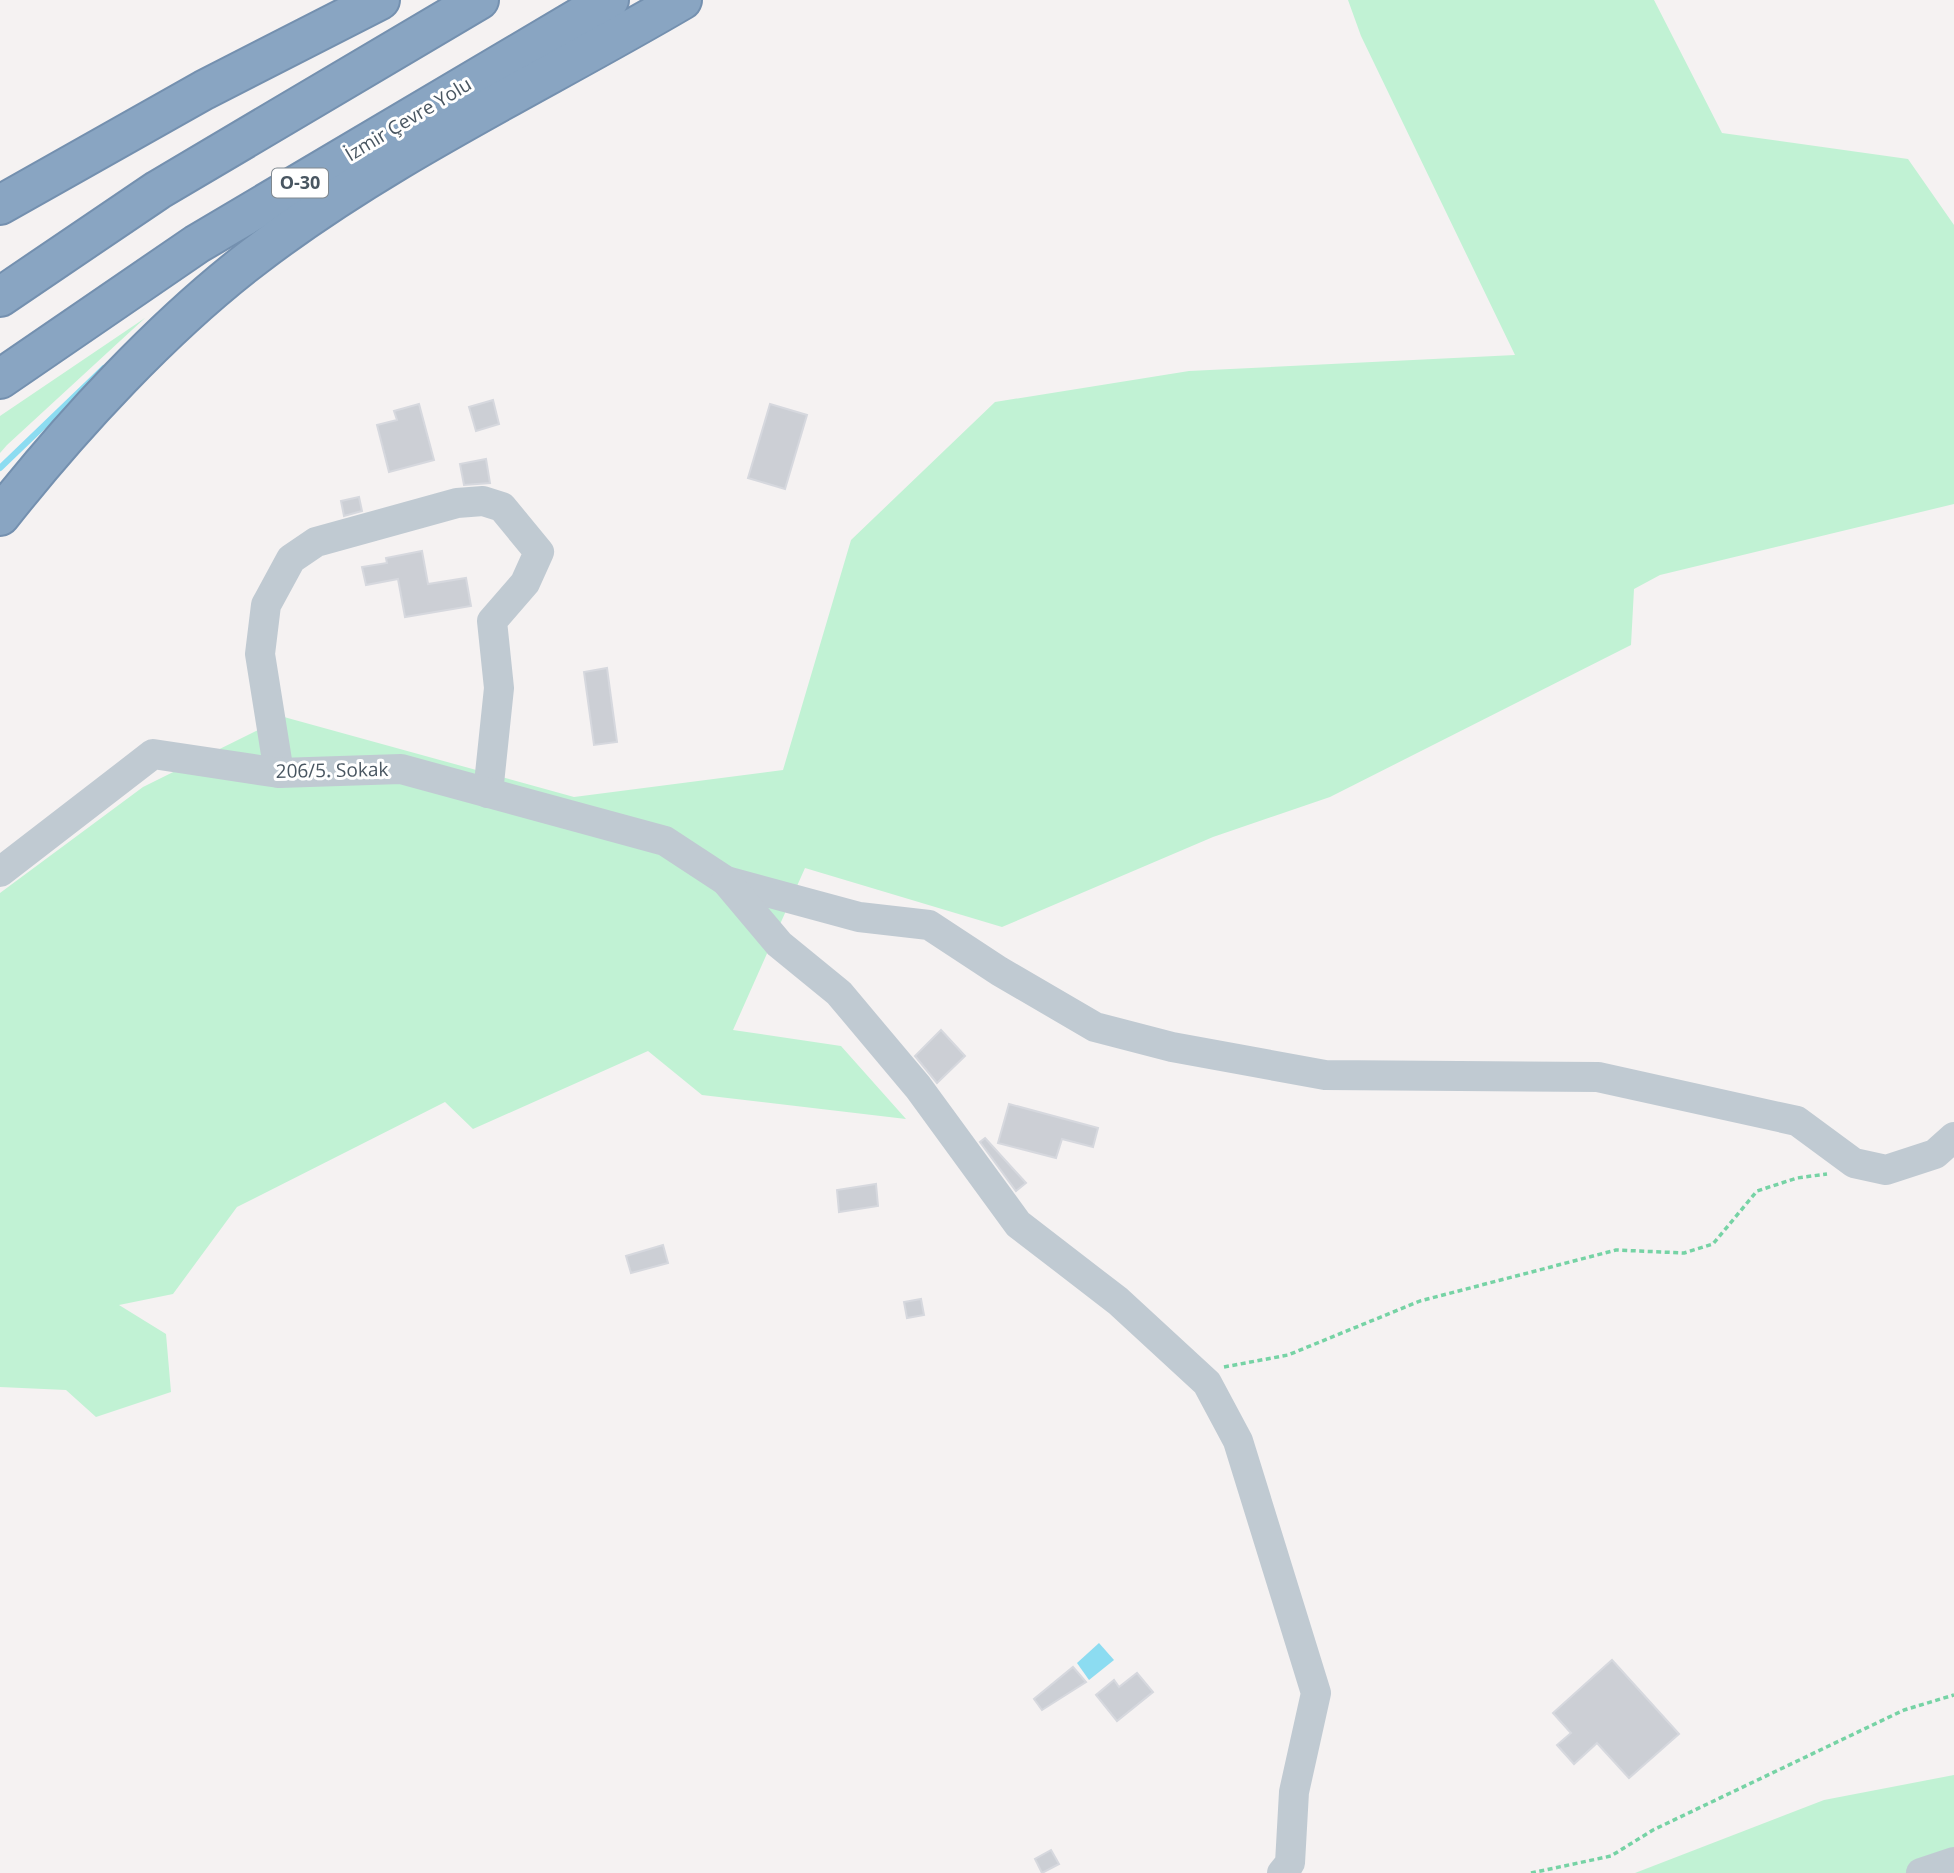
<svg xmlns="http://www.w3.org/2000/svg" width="1954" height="1873" font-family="'Open Sans',sans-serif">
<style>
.green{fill:#c1f2d4}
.water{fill:#8cdcf1}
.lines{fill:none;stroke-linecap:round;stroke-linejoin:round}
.stream{stroke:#8cdcf1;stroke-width:6}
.building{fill:#cccfd5;stroke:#d6d8de;stroke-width:2}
.highway-casing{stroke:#7490af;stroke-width:42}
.path{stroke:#76d3a5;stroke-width:3.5;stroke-dasharray:5 3.5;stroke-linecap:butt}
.minor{stroke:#c0cad2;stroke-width:30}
.highway{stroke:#89a5c2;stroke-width:38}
.labels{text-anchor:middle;stroke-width:6;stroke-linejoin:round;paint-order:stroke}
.shield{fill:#fff;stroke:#808990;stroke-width:2}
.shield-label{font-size:18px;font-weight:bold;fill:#495661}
.street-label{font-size:19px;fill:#495661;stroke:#fff}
</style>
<rect width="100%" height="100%" fill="#f5f2f2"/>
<g class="green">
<path d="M1348,0H1654L1722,133L1908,159L1954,225V504L1660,575L1634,589L1631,645L1330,797L1213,837L1002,927L805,868L733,1030L841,1046L906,1119L702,1095L648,1051L473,1129L445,1102L237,1207L173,1294L119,1305L166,1334L171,1392L96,1417L66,1390L0,1387V893L143,787L284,717L574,797L783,770L851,540L995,402L1189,371L1515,355L1361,36Z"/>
<path d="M145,318L7,445L0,453V416Z"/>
<path d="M1954,1775V1873H1635L1824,1800Z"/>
</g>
<path class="water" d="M1099,1643L1114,1660L1089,1680L1077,1663Z"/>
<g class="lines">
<path class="stream" d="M0,468L104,368"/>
</g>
<g class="building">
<path d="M493,400L499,424L476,431L469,407Z"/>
<path d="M419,404L434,460L389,472L377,425L397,420L394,411Z"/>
<path d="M770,404L807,415L785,489L748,478Z"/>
<path d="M486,459L490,483L464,485L460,464Z"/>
<path d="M359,497L362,511L344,516L341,501Z"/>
<path d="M422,551L428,584L466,578L471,606L405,617L398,579L366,585L362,567L387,563L386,558Z"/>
<path d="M607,668L617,742L594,745L584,672Z"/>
<path d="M941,1030L965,1056L937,1083L915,1056Z"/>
<path d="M1009,1104L1098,1128L1093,1147L1062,1139L1056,1158L998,1143Z"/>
<path d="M985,1138L1026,1183L1016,1191L980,1142Z"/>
<path d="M876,1184L878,1206L839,1212L837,1190Z"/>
<path d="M663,1245L668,1263L631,1273L626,1256Z"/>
<path d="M921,1299L924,1315L907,1318L904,1302Z"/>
<path d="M1612,1660L1679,1734L1629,1778L1597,1743L1574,1764L1557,1745L1571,1733L1553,1713Z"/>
<path d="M1073,1667L1086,1682L1042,1710L1034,1699Z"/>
<path d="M1137,1673L1153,1692L1117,1721L1096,1695L1114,1680L1119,1687Z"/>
<path d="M1051,1850L1059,1864L1042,1873L1035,1859Z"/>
</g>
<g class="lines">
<defs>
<g id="highway">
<path d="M0,205L204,90L380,0"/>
<path d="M0,297L158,190L479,0"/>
<path d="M0,379L197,244L609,0"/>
<path d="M0,516C71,426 164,325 255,256C387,155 539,84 682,0"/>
</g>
</defs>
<use href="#highway" class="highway-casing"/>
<g class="path">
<path d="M1224,1367L1288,1355L1420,1301L1616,1250L1684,1253L1713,1244L1757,1191L1797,1178L1827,1174"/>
<path d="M1531,1873L1611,1856L1653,1830L1904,1710L1954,1695"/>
</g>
<g class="minor">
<path d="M279,773L260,654L266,605L291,559L316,542L457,503L483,501L502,507L539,552L525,583L492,621L499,688L488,793"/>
<path d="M0,872L153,754L279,773L401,769L665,841L726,881L859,917L929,925L999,971L1095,1027L1172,1047L1325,1075L1598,1077L1797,1121L1854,1163L1886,1170L1935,1154L1954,1137"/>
<path d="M726,881L779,944L839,993L918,1087L1018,1224L1118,1301L1207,1383L1238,1441L1316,1693L1294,1792L1290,1863L1282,1873"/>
<path d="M1921,1873L1954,1862"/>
</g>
<use href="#highway" class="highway"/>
</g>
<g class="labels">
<rect class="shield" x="272" y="168.5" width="56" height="29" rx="5"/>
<g class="shield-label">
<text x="300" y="189">O-30</text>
</g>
<g class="street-label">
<text transform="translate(408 119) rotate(-31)" y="7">İzmir Çevre Yolu</text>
<text transform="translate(332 770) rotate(-1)" y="7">206/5. Sokak</text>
</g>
</g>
</svg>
